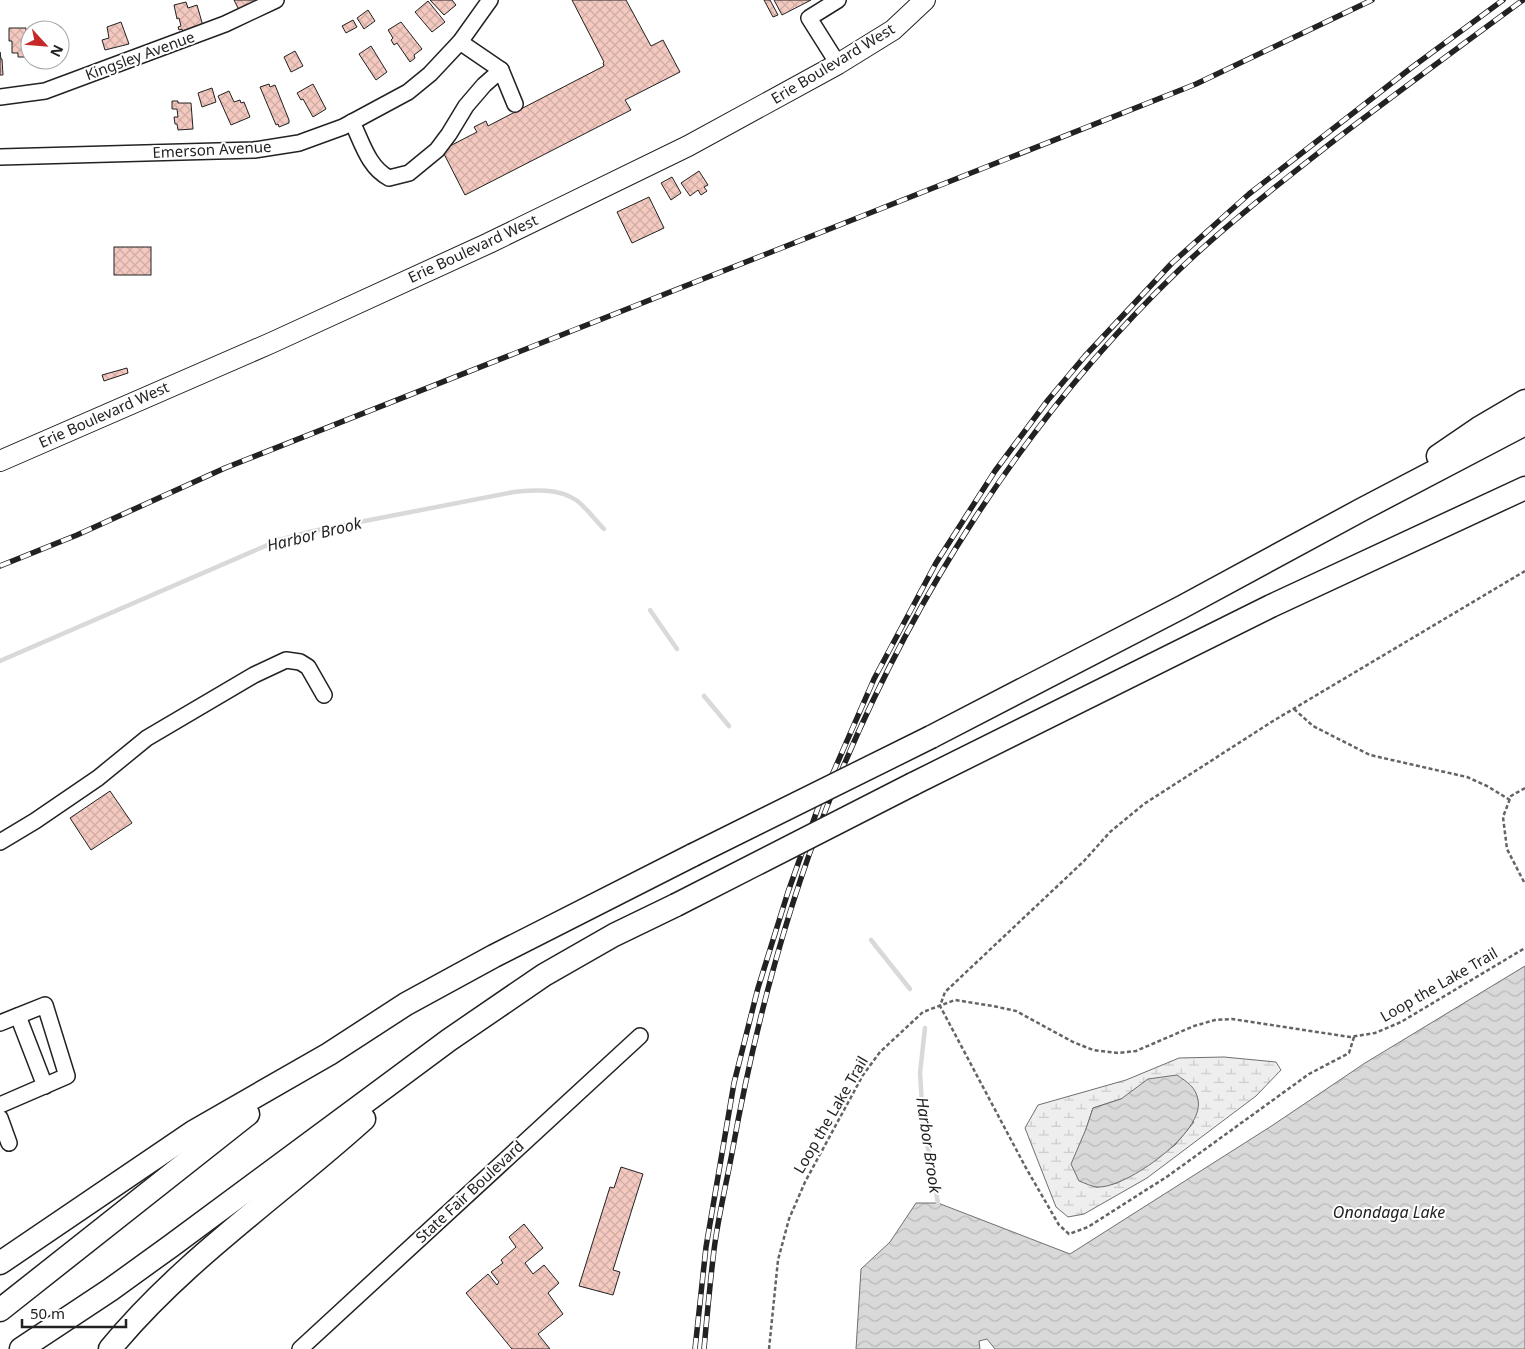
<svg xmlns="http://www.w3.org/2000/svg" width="1525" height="1349" font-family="'Noto Sans',sans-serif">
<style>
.wetland{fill:url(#wetland-marsh);stroke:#6f6f6f;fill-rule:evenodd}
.water{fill:url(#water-waves);stroke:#6f6f6f}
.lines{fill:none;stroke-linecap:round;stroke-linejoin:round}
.stream{stroke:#d9d9d9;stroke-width:4.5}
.building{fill:url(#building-cross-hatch);stroke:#222}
.minor-casing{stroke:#222;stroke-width:18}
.major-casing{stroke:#222;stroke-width:22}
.highway-casing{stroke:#222;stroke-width:25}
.path{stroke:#646464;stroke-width:2.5;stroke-dasharray:4 2.5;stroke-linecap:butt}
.minor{stroke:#fff;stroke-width:15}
.major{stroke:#fff;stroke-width:20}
.highway{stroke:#fff;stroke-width:22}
.rail-casing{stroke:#222;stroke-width:5.5}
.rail{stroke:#fff;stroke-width:4;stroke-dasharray:11;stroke-linecap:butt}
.highway-bridge-casing{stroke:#222;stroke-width:25;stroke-linecap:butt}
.highway-bridge{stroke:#fff;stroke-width:22}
.labels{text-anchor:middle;stroke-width:4;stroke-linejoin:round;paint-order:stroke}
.street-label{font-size:15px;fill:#222;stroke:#fff}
.water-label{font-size:16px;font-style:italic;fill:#222;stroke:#fff}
</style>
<defs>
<pattern id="wetland-marsh" width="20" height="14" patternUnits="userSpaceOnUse" patternTransform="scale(1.25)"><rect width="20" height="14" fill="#eee"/><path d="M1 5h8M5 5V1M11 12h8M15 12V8" fill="none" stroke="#ccc"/></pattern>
<pattern id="water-waves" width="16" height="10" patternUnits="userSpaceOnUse" patternTransform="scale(1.25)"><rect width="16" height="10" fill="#d9d9d9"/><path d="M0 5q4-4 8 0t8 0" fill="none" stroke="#bababa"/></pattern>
<pattern id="building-cross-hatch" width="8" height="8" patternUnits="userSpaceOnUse" patternTransform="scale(1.25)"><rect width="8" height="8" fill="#f3c9c0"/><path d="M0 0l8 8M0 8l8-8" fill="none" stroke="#d0aca5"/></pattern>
</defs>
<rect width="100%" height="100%" fill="#fff"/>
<path class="wetland" d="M1224,1057L1276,1062L1281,1070L1256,1096L1147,1178L1084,1214L1068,1217L1056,1207L1025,1128L1038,1105L1126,1080L1179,1058ZM1121,1099L1194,1122L1175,1145L1142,1169L1117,1183L1097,1187L1080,1181L1086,1129L1093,1108Z"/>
<g class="water">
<path d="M1525,966V1349H995L987,1339L979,1341L980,1349H856L861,1269L890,1242L916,1203H938L1070,1254L1273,1125L1365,1063Z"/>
<path d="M1177,1075C1187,1082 1196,1087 1198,1100C1205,1132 1127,1188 1098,1187C1092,1187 1085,1183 1079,1181L1071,1164L1086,1129L1093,1108L1121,1099L1148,1079Z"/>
</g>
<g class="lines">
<g class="stream">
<path d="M650,610L677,649"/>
<path d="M0,661L279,540L313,531L514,492C535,490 558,488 576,500C586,507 595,520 604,529"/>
<path d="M704,696L729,726"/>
<path d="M871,940L910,989"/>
<path d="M925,1028L920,1073L923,1120L938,1203"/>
</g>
</g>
<g class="building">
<path d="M234,0H256L258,4L240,12Z"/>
<path d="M430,0H452L456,5L444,15Z"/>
<path d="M572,0H626L651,46L663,40L680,72L625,100L631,110L465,195L442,150L477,132L474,127L486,121L488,126L604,66L603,63L604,62Z"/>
<path d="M764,0H770L778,15L773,17Z"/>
<path d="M774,0H811L782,15Z"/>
<path d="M428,1L445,22L432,32L415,12Z"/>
<path d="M186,2L188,8L197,5L203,26L183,32L182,29L179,30L178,27L181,26L179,18L177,19L174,5Z"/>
<path d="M368,10L375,21L364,29L357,18Z"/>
<path d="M353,20L357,27L346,33L342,26Z"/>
<path d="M121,22L129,44L105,50L102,40L109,38L107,27Z"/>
<path d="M401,22L422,49L414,55L415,58L410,62L397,43L394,45L391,40L393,38L388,30Z"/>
<path d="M9,28H26V35H30V57H18V53H12V41H9Z"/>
<path d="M371,46L387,72L376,80L359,54Z"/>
<path d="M295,51L303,66L291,72L284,57Z"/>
<path d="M0,52L1,59H2L3,75H0Z"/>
<path d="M269,84L270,87L275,85L289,120V123L279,127L278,124L276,125L260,87Z"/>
<path d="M313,84L326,109L313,117L303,99L301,100L297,93Z"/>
<path d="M212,88L216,102L202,107L198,93Z"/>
<path d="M229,91L234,102L240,100L241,103L244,102L250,117L231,125L218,96Z"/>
<path d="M172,101H178V103H191L193,129L178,130L177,124H175L174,117H178L177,109H172Z"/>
<path d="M699,171L708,185L704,187L707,191L701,195L698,190L690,196L681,183Z"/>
<path d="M672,177L681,193L671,200L661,183Z"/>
<path d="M649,197L664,228L632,243L617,212Z"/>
<rect x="114" y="247" width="37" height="28"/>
<path d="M127,368L128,373L104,381L102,375Z"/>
<path d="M110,791L132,823L91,850L70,818Z"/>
<path d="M621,1167L643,1174L613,1270L620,1272L613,1295L579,1286L610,1187L614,1188Z"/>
<path d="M524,1224L543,1248L525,1263L533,1274L544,1265L559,1283L548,1293L563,1314L538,1334L550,1349H512L466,1293L488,1274L497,1285L499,1282L491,1272L503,1263L501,1260L516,1247L509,1237Z"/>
</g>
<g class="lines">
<defs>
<g id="minor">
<path d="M460,42L501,70L515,104"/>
<path d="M838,64L809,18L838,0"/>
<path d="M0,97L45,91L225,24L276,0"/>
<path d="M352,122C362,142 368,167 389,178L409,173L437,150L449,134L466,106L484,85L501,70"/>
<path d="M0,157L254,150L299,143L343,127L408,92L430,74L460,42L490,0"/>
<path d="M0,842L35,821L98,778L147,738L254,675L286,660L300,662L308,667L324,695"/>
<path d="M18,1016L45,1086"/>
<path d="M0,1023L45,1005L67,1076L0,1105"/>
<path d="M0,1118L9,1143"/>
<path d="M300,1349L640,1036"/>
</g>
<path id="major" d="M0,461L271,343L489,243L688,146L838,64L893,30L925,0"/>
<g id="highway">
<path d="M1438,456L1479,428L1525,401"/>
<path d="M931,737L1182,607L1361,510L1525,424"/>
<path d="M913,784L1271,606L1525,488"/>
<path d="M0,1263L193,1132L329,1054L406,1004L494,956L693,855"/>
<path d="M0,1310L248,1114"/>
<path d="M21,1349L110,1290L171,1246L449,1040L544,975L614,935L676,905"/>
<path d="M110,1349C182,1261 280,1195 364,1119"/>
</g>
</defs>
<use href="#minor" class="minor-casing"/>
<use href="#major" class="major-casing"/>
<use href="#highway" class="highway-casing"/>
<g class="path">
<path d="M1294,709L1313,726L1370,755L1467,777L1487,786L1510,800"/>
<path d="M1525,788L1511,796L1503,817L1507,849L1525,884"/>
<path d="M1354,1037L1349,1053L1309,1074L1168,1176L1088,1227L1069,1234L1059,1225L1026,1168L940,1006L945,992L1084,861L1110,832L1144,804L1273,721L1525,571"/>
<path d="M769,1349L778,1260L789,1219L805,1182L863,1075L880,1052L923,1012L955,1000L993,1006L1016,1011L1073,1042L1093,1050L1118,1053L1136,1051L1194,1026L1215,1020L1232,1019L1350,1037L1375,1033L1401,1022L1525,948"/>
</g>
<use href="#minor" class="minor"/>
<use href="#major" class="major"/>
<use href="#highway" class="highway"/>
<defs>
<g id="rail">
<path d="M0,566L77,535L225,468L1196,84L1372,0"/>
<path d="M695,1349L706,1247L734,1083L758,988L788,892L819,805L874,679L936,563L995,471L1048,400L1085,356L1172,263L1249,194L1411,68L1503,0"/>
<path d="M704,1349C707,1316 710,1283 714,1250C718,1218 726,1185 732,1153C753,1035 784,916 828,804C907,604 1024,419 1179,270C1227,224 1279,184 1331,143C1395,94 1459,47 1523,0"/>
</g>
</defs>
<use href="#rail" class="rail-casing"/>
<use href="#rail" class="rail"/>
<defs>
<g id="highway-bridge">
<path d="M693,855L931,737"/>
<path d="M676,905L913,784"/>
</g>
</defs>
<use href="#highway-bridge" class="highway-bridge-casing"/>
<use href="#highway-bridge" class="highway-bridge"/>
</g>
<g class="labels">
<g class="street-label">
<text transform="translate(140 56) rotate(-20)" y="5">Kingsley Avenue</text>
<text transform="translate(833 64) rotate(-31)" y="5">Erie Boulevard West</text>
<text transform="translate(212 150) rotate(-3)" y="5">Emerson Avenue</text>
<text transform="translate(473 249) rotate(-25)" y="5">Erie Boulevard West</text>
<text transform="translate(104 415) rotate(-24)" y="5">Erie Boulevard West</text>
<text transform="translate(1439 985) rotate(-30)" y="5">Loop the Lake Trail</text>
<text transform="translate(831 1115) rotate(-60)" y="5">Loop the Lake Trail</text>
<text transform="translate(470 1192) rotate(-43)" y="5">State Fair Boulevard</text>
</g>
<g class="water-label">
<text transform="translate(314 534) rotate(-14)" y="6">Harbor Brook</text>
<text transform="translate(929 1145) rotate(82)" y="6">Harbor Brook</text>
<text x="1389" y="1218">Onondaga Lake</text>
</g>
</g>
<g transform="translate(45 45) rotate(116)"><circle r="24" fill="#ffffff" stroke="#a7a7a7"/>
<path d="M0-4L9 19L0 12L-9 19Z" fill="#c62828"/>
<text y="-8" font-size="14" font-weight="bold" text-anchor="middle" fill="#222222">N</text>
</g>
<path d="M22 1319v8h104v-8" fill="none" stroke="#222222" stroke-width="2.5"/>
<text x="30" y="1319" font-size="15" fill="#222222" stroke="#ffffff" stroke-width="4" paint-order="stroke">50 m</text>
</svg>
